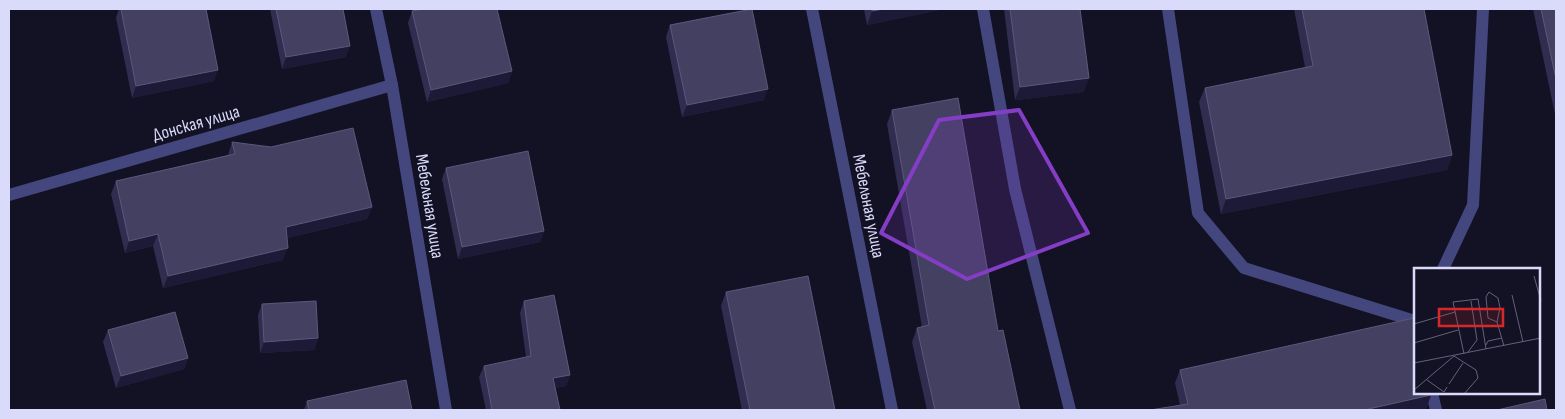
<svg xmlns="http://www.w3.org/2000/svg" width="1565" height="419" font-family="'Sofia Sans Condensed',sans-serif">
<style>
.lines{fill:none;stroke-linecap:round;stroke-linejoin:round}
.minor{stroke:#43477e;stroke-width:12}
.wall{fill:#312d50}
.shaded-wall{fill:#1d1a37}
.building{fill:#434062;stroke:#5b587a}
.marked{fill:#843dc5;fill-opacity:0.2;stroke:#843dc5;stroke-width:4;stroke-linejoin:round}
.labels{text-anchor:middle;stroke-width:4.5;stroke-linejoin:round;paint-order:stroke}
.street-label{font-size:18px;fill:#dadafa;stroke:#131224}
.inset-road{fill:none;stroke:#63627a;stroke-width:1}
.view{fill:#d62828;fill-opacity:0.15;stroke:#d62828;stroke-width:2.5}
.inset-edge{fill:none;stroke:#dadafa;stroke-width:2.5}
</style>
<rect width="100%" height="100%" fill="#131224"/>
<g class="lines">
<g class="minor">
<path d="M376,9L392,85L446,410"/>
<path d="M812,9L892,410"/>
<path d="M983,9L1015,189L1070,410"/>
<path d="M1168,9L1198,213L1244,268L1415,321"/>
<path d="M9,195L392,85"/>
<path d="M1443,269L1473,205L1483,9"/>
<path d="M1432,393L1436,410"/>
</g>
</g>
<g class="wall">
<path d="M119,9H206L214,81L132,98L116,18Z"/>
<path d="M270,9H343L346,57L282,69Z"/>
<path d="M864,9H944L867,25Z"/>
<path d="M1004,9H1080L1084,92L1015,100Z"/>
<path d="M1294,9H1424L1452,155L1447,170L1221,214L1199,102L1205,88L1305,67Z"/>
<path d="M1533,9H1556V119Z"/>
<path d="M412,11L512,71L508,83L427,102L408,23Z"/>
<path d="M670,25L764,100L682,117L666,37Z"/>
<path d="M892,110L998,331L1020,410H927L912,342L917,328L922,327L887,124Z"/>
<path d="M232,142L372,207L367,219L287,238L283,260L163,288L153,246L125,253L111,194L116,181L228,155Z"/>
<path d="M446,168L544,231L540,242L458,259L442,179Z"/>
<path d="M726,292L835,410H742L721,306Z"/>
<path d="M524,301L570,375L566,386L555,388L560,410H486L479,377L484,366L526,357L520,313Z"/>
<path d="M262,304L318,338L314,350L260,353L258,315Z"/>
<path d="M108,330L188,358L184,369L116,388L103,342Z"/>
<path d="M1180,370L1431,395L1426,409L1180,405L1175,383Z"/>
<path d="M307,401L412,410H304Z"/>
</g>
<g class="shaded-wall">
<path d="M884,9H944L867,25L872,11Z"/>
<path d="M350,46L346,57L282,69L286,57Z"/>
<path d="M218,70L214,81L132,98L136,86Z"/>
<path d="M512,71L508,83L427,102L431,90Z"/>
<path d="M1089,78L1084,92L1015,100L1020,87Z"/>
<path d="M768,89L764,100L682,117L687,105Z"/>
<path d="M1452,155L1447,170L1221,214L1226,199Z"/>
<path d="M372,207L367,219L282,239L286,227Z"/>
<path d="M544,231L540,242L458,259L462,247Z"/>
<path d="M158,234L153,246L125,253L129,241Z"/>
<path d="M288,248L283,260L163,288L168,276Z"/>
<path d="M318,338L314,350L260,353L264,342Z"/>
<path d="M188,358L184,369L116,388L121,376Z"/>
<path d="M570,375L566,386L549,390L553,378Z"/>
<path d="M1431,395L1426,409L1420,410H1364Z"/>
</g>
<g class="building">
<path d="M121,9H206L218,70L136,86Z"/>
<path d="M276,9H343L350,46L286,57Z"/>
<path d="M423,9H497L512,71L431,90L412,11Z"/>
<path d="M752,9L768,89L687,105L670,25Z"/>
<path d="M872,9H884L872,11Z"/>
<path d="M1010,9H1080L1089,78L1020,87Z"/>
<path d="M1302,9H1424L1452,155L1226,199L1205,88L1313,66Z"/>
<path d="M1541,9H1556V79Z"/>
<path d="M958,98L998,331L1003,330L1020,410H935L917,328L929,325L892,110Z"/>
<path d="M353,128L372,207L286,227L288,248L168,276L158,234L129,241L116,181L235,154L232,142L271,147Z"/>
<path d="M528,151L544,231L462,247L446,168Z"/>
<path d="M808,276L835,410H750L726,292Z"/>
<path d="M554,295L570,375L553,378L560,410H492L484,366L531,356L524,301Z"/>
<path d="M316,301L318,338L264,342L262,304Z"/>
<path d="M175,312L188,358L121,376L108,330Z"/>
<path d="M1414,318L1415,393H1431V395L1364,410H1150L1188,404L1180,370Z"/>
<path d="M406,380L412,410H309L307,401Z"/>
<path d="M1545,399L1547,410H1497Z"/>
</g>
<path class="marked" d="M1019,110L1088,233L967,279L881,233L939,120Z"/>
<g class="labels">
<g class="street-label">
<text transform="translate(196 123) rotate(-16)" y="6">Донская улица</text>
<text transform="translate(430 206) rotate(81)" y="6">Мебельная улица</text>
<text transform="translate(869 206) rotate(79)" y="6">Мебельная улица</text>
</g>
</g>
<g transform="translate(1414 268)">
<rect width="126" height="126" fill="#131224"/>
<path class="inset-road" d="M120,8L127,33M98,27L109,74M83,54L74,50L72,29L75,24L84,30L86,40L83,54L90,78M0,56L41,44M0,75L44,62M72,77L74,73L88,70M54,84L63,72L57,33M50,86L39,34L64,31L72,81M0,95L127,70M13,112L30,124L33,119M35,116L49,95M0,122L40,88L62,102L64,110L50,126"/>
<path class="view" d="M25,41H89V58H25Z"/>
<rect width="126" height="126" class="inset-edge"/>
</g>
<rect width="1565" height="419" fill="none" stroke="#dadafa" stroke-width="20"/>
</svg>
